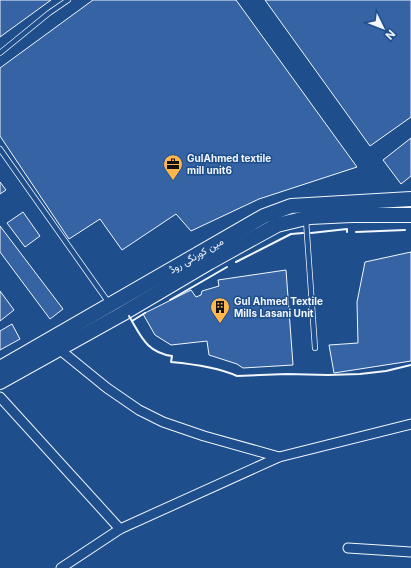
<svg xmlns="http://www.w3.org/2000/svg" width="411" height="568" font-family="Inter,Vazirmatn,sans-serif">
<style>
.building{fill:#3563a3;stroke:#f2f6ff}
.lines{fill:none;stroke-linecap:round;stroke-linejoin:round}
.lane-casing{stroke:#f2f6ff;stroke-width:6}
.street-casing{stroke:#f2f6ff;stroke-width:11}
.primary-casing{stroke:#f2f6ff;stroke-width:16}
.lane{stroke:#1f4e8c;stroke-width:4.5}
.street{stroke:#1f4e8c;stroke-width:9}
.primary{stroke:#1f4e8c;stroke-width:14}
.wall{stroke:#f2f6ff;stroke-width:2}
.labels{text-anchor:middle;stroke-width:3;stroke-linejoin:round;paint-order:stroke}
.poi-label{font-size:10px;font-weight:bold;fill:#f2f6ff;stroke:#1f4e8c;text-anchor:start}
.street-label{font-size:10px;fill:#f2f6ff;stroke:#1f4e8c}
</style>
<rect width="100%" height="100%" fill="#1f4e8c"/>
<g class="building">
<path d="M0,0H51L0,37Z"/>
<path d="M93,0H236L357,167L259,199L191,231L176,214L122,250L100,219L69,239L0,136V68Z"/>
<path d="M265,0H411V117L370,146Z"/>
<path d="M411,138V176L401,184L383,160Z"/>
<path d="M0,182L6,190L0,194Z"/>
<path d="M23,212L40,236L25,247L7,223Z"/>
<path d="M0,226L63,309L50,319L0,252Z"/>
<path d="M411,252V361L334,373L329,345L358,343L357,302L365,262Z"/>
<path d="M286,270L293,365L243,368L237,364L209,355L207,341L171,345L155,335L143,314L191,290L196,297L201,295L202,291L219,286L218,280Z"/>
<path d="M0,291L14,310L0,321Z"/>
<path d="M12,324L20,339L0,350V331Z"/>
</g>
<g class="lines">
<defs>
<g id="lane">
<path d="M0,53L49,13L68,0"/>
<path d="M0,149L109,303"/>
<path d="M306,220L315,348"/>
</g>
<g id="street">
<path d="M59,349L107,388L139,410L163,422L204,436L279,457"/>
<path d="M0,397L120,529"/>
<path d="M348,548L411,552"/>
<path d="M61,568L120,529L279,457L411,424"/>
</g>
<g id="primary">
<path d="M0,368L264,216L291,206L411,199"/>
<path d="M0,382L122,314L210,262L277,225L310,217L352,215H411"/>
</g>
</defs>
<use href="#lane" class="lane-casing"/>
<use href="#street" class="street-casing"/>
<use href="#primary" class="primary-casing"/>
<use href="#lane" class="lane"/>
<use href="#street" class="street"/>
<use href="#primary" class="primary"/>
<g class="wall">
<path d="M356,232L405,230"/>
<path d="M311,233L347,229V232"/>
<path d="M236,262L291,234L303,233"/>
<path d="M170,300L227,267"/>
<path d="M129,316C141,336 146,352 172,356L171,362C193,364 217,367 237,376L287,374L328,375L360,374L386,371L411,365"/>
<path d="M132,321L145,313"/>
</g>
</g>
<defs>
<symbol id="office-pin" viewBox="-11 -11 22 30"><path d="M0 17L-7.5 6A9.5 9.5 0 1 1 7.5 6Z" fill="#ffb74d" stroke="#1f4e8c"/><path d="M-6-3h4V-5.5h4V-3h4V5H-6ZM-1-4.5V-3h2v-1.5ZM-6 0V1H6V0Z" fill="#111"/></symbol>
<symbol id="building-pin" viewBox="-11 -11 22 30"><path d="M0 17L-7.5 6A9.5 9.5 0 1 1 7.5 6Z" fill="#ffb74d" stroke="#1f4e8c"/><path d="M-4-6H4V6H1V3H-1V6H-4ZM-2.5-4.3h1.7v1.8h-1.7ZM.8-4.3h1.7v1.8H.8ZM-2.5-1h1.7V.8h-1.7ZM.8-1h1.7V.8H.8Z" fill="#111"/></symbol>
</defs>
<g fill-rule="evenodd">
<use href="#office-pin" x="162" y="153" width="22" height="30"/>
<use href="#building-pin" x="209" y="296" width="22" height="30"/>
</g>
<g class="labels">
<g class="poi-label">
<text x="187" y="162">GulAhmed textile<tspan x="187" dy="12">mill unit6</tspan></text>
<text x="234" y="305">Gul Ahmed Textile<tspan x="234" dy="12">Mills Lasani Unit</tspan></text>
</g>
<g class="street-label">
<text transform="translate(196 255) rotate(-30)" y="4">مین کورنگی روڈ</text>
</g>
</g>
<g transform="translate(383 28) rotate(133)" stroke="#1f4e8c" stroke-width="3" paint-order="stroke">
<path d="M0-3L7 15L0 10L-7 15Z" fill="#f2f6ff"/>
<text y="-6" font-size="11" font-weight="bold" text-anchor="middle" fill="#f2f6ff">N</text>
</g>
</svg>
